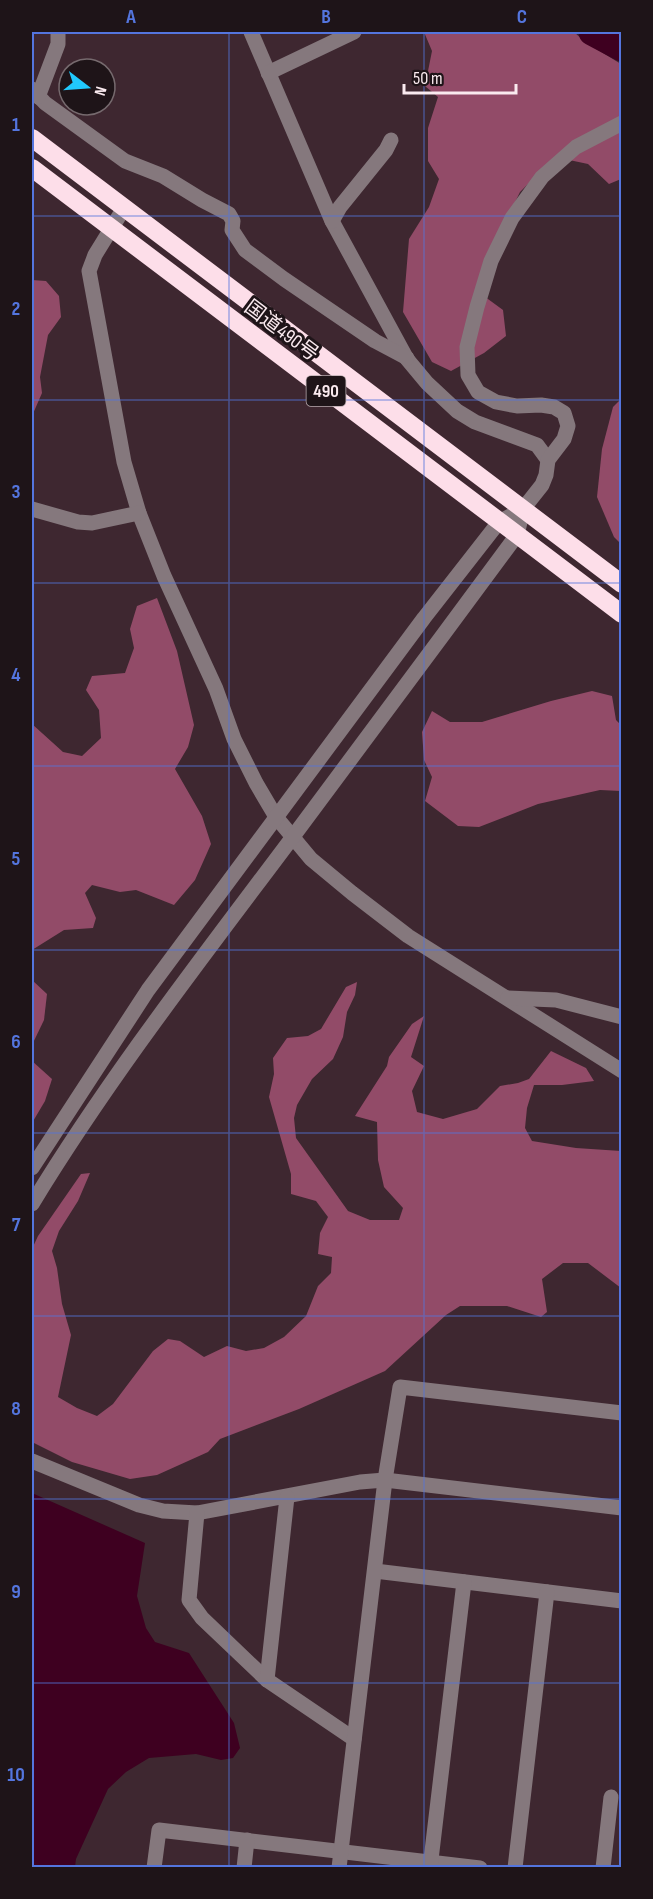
<svg xmlns="http://www.w3.org/2000/svg" width="653" height="1899" font-family="'Sofia Sans Condensed','Noto Sans JP',sans-serif">
<style>
.forest{fill:#924b68}
.water{fill:#3e0020}
.lines{fill:none;stroke-linecap:round;stroke-linejoin:round}
.river{stroke:#3e0020;stroke-width:27}
.minor{stroke:#85787d;stroke-width:15}
.highway{stroke:#fddee9;stroke-width:18}
.grid{fill:none;stroke:#5475de;stroke-width:1.5;stroke-opacity:0.55}
.labels{text-anchor:middle;stroke-width:6;stroke-linejoin:round;paint-order:stroke}
.shield{fill:#1e1418;stroke:#b8aaae;stroke-width:1.5}
.shield-label{font-size:18px;font-weight:bold;fill:#faeaef}
.street-label{font-size:20px;fill:#faeaef;stroke:#1e1418}
.neatline{fill:none;stroke:#5475de;stroke-width:2}
.grid-label{font-size:20px;text-anchor:middle;font-weight:bold;fill:#5475de}
</style>
<rect width="100%" height="100%" fill="#3e2730"/>
<g class="forest">
<path d="M424,32H574L585,42L621,64V179L609,184L588,164L555,157L520,192L495,243L477,291L503,310L506,336L484,353L451,371L432,362L403,312L409,239L429,207L439,179L428,161V128L438,97L425,86L432,51Z"/>
<path d="M32,280L46,281L59,296L61,317L48,335L40,377L42,393L32,416Z"/>
<path d="M621,399V544L614,537L597,497L602,449L613,407Z"/>
<path d="M157,598L177,651L194,725L188,747L175,769L202,816L211,844L195,880L174,905L136,890L120,892L92,885L85,893L96,918L93,928L64,930L32,950V724L63,752L82,756L101,738L99,710L86,690L92,676L125,673L134,648L130,629L137,606Z"/>
<path d="M592,691L612,696L616,720L621,725V791L600,790L538,804L479,827L458,826L425,801L432,777L424,760L422,732L432,711L450,722H482L551,701Z"/>
<path d="M32,980L47,994L44,1020L32,1045Z"/>
<path d="M357,982L355,995L347,1012L343,1037L333,1059L312,1079L297,1105L294,1118L296,1138L348,1211L370,1220H399L403,1208L384,1187L378,1160L377,1122L355,1116L387,1066L389,1057L412,1024L424,1016L411,1057L424,1066L412,1091L417,1112L443,1119L477,1109L500,1086L518,1083L529,1079L551,1051L586,1068L594,1081L562,1085H534L527,1108L525,1128L532,1141L576,1148L621,1151V1288L588,1263H563L542,1279L547,1312L541,1317L507,1306H460L446,1315L385,1371L299,1409L220,1439L208,1452L157,1475L130,1479L72,1462L32,1442V1249L38,1236L81,1174L90,1173L78,1201L59,1231L52,1251L57,1268L62,1304L71,1335L58,1397L77,1408L97,1416L113,1404L153,1351L168,1339L180,1341L204,1357L227,1346L246,1351L264,1348L284,1337L306,1316L318,1286L331,1273L332,1257L318,1254L320,1233L328,1217L316,1201L291,1194V1174L269,1097L274,1074L273,1058L287,1038L308,1036L321,1029L346,987Z"/>
<path d="M32,1061L52,1079L45,1101L32,1123Z"/>
</g>
<path class="water" d="M32,1493L145,1543L137,1596L146,1628L155,1642L189,1653L234,1723L240,1748L233,1758L221,1760L196,1754L149,1758L126,1772L108,1789L76,1859L75,1867H32Z"/>
<g class="lines">
<path class="river" d="M592,32L622,48"/>
<g class="minor">
<path d="M251,32L332,221L407,359L427,383L457,411L475,422L537,445L548,460"/>
<path d="M268,73L354,32"/>
<path d="M32,89L45,103L125,161L163,176L202,200L229,214L233,221L232,230L245,250L284,279L375,341L407,358"/>
<path d="M38,97L58,44V32"/>
<path d="M124,208L95,255L89,271L124,462L139,513L164,576L216,689L234,739L256,783L276,817L311,859L352,893L408,936L622,1071"/>
<path d="M332,221L340,207L386,150L391,140"/>
<path d="M32,509L78,522L92,523L139,513"/>
<path d="M508,998L556,1000L622,1017"/>
<path d="M32,1168L148,990L424,618L499,522L523,509"/>
<path d="M32,1204C110,1076 202,958 292,838C368,737 442,636 517,535L523,509L542,485L546,475L548,460L564,439L568,426L564,413L554,407L541,405L517,406L496,402L478,392L468,375L467,347L477,307L491,261L512,218L542,177L576,147L622,123"/>
<path d="M32,1461L139,1505L163,1511L197,1513L360,1482L385,1480L622,1508"/>
<path d="M197,1513L189,1600L202,1618L267,1680L354,1739"/>
<path d="M375,1571L622,1601"/>
<path d="M267,1680L287,1497"/>
<path d="M154,1868L159,1830L480,1868"/>
<path d="M244,1868L247,1840"/>
<path d="M339,1868L385,1480L400,1387L622,1413"/>
<path d="M430,1868L464,1582"/>
<path d="M515,1868L547,1592"/>
<path d="M603,1868L611,1797"/>
</g>
<g class="highway">
<path d="M32,138L622,584"/>
<path d="M32,168L622,614"/>
</g>
</g>
<path class="grid" d="M229,32V1868M424,32V1868M32,216H622M32,400H622M32,583H622M32,766H622M32,950H622M32,1133H622M32,1316H622M32,1499H622M32,1683H622"/>
<g class="labels">
<rect class="shield" x="306.5" y="376" width="39" height="30" rx="4.5"/>
<g class="shield-label">
<text x="326" y="397">490</text>
</g>
<g class="street-label">
<text transform="translate(282 330) rotate(37)" y="7">国道490号</text>
</g>
</g>
<rect width="653" height="1899" fill="none" stroke="#1e1418" stroke-width="66"/>
<g transform="translate(87 87) rotate(107)"><circle r="28" fill="#1e1418" stroke="#766a6e" stroke-width="1.5"/>
<path d="M0-4.5L10 22L0 15L-10 22Z" fill="#21c9fd"/>
<text y="-9" font-size="16" font-weight="bold" text-anchor="middle" fill="#faeaef">N</text>
</g>
<path d="M404 84v9h112v-9" fill="none" stroke="#faeaef" stroke-width="3"/>
<text x="413" y="84" font-size="18" fill="#faeaef" stroke="#1e1418" stroke-width="4.5" paint-order="stroke">50 m</text>
<rect x="33" y="33" width="587" height="1833" class="neatline"/>
<g class="grid-label">
<text x="131" y="23">A</text>
<text x="326" y="23">B</text>
<text x="522" y="23">C</text>
<text x="16" y="131">1</text>
<text x="16" y="315">2</text>
<text x="16" y="498">3</text>
<text x="16" y="681">4</text>
<text x="16" y="865">5</text>
<text x="16" y="1048">6</text>
<text x="16" y="1231">7</text>
<text x="16" y="1415">8</text>
<text x="16" y="1598">9</text>
<text x="16" y="1781">10</text>
</g>
</svg>
